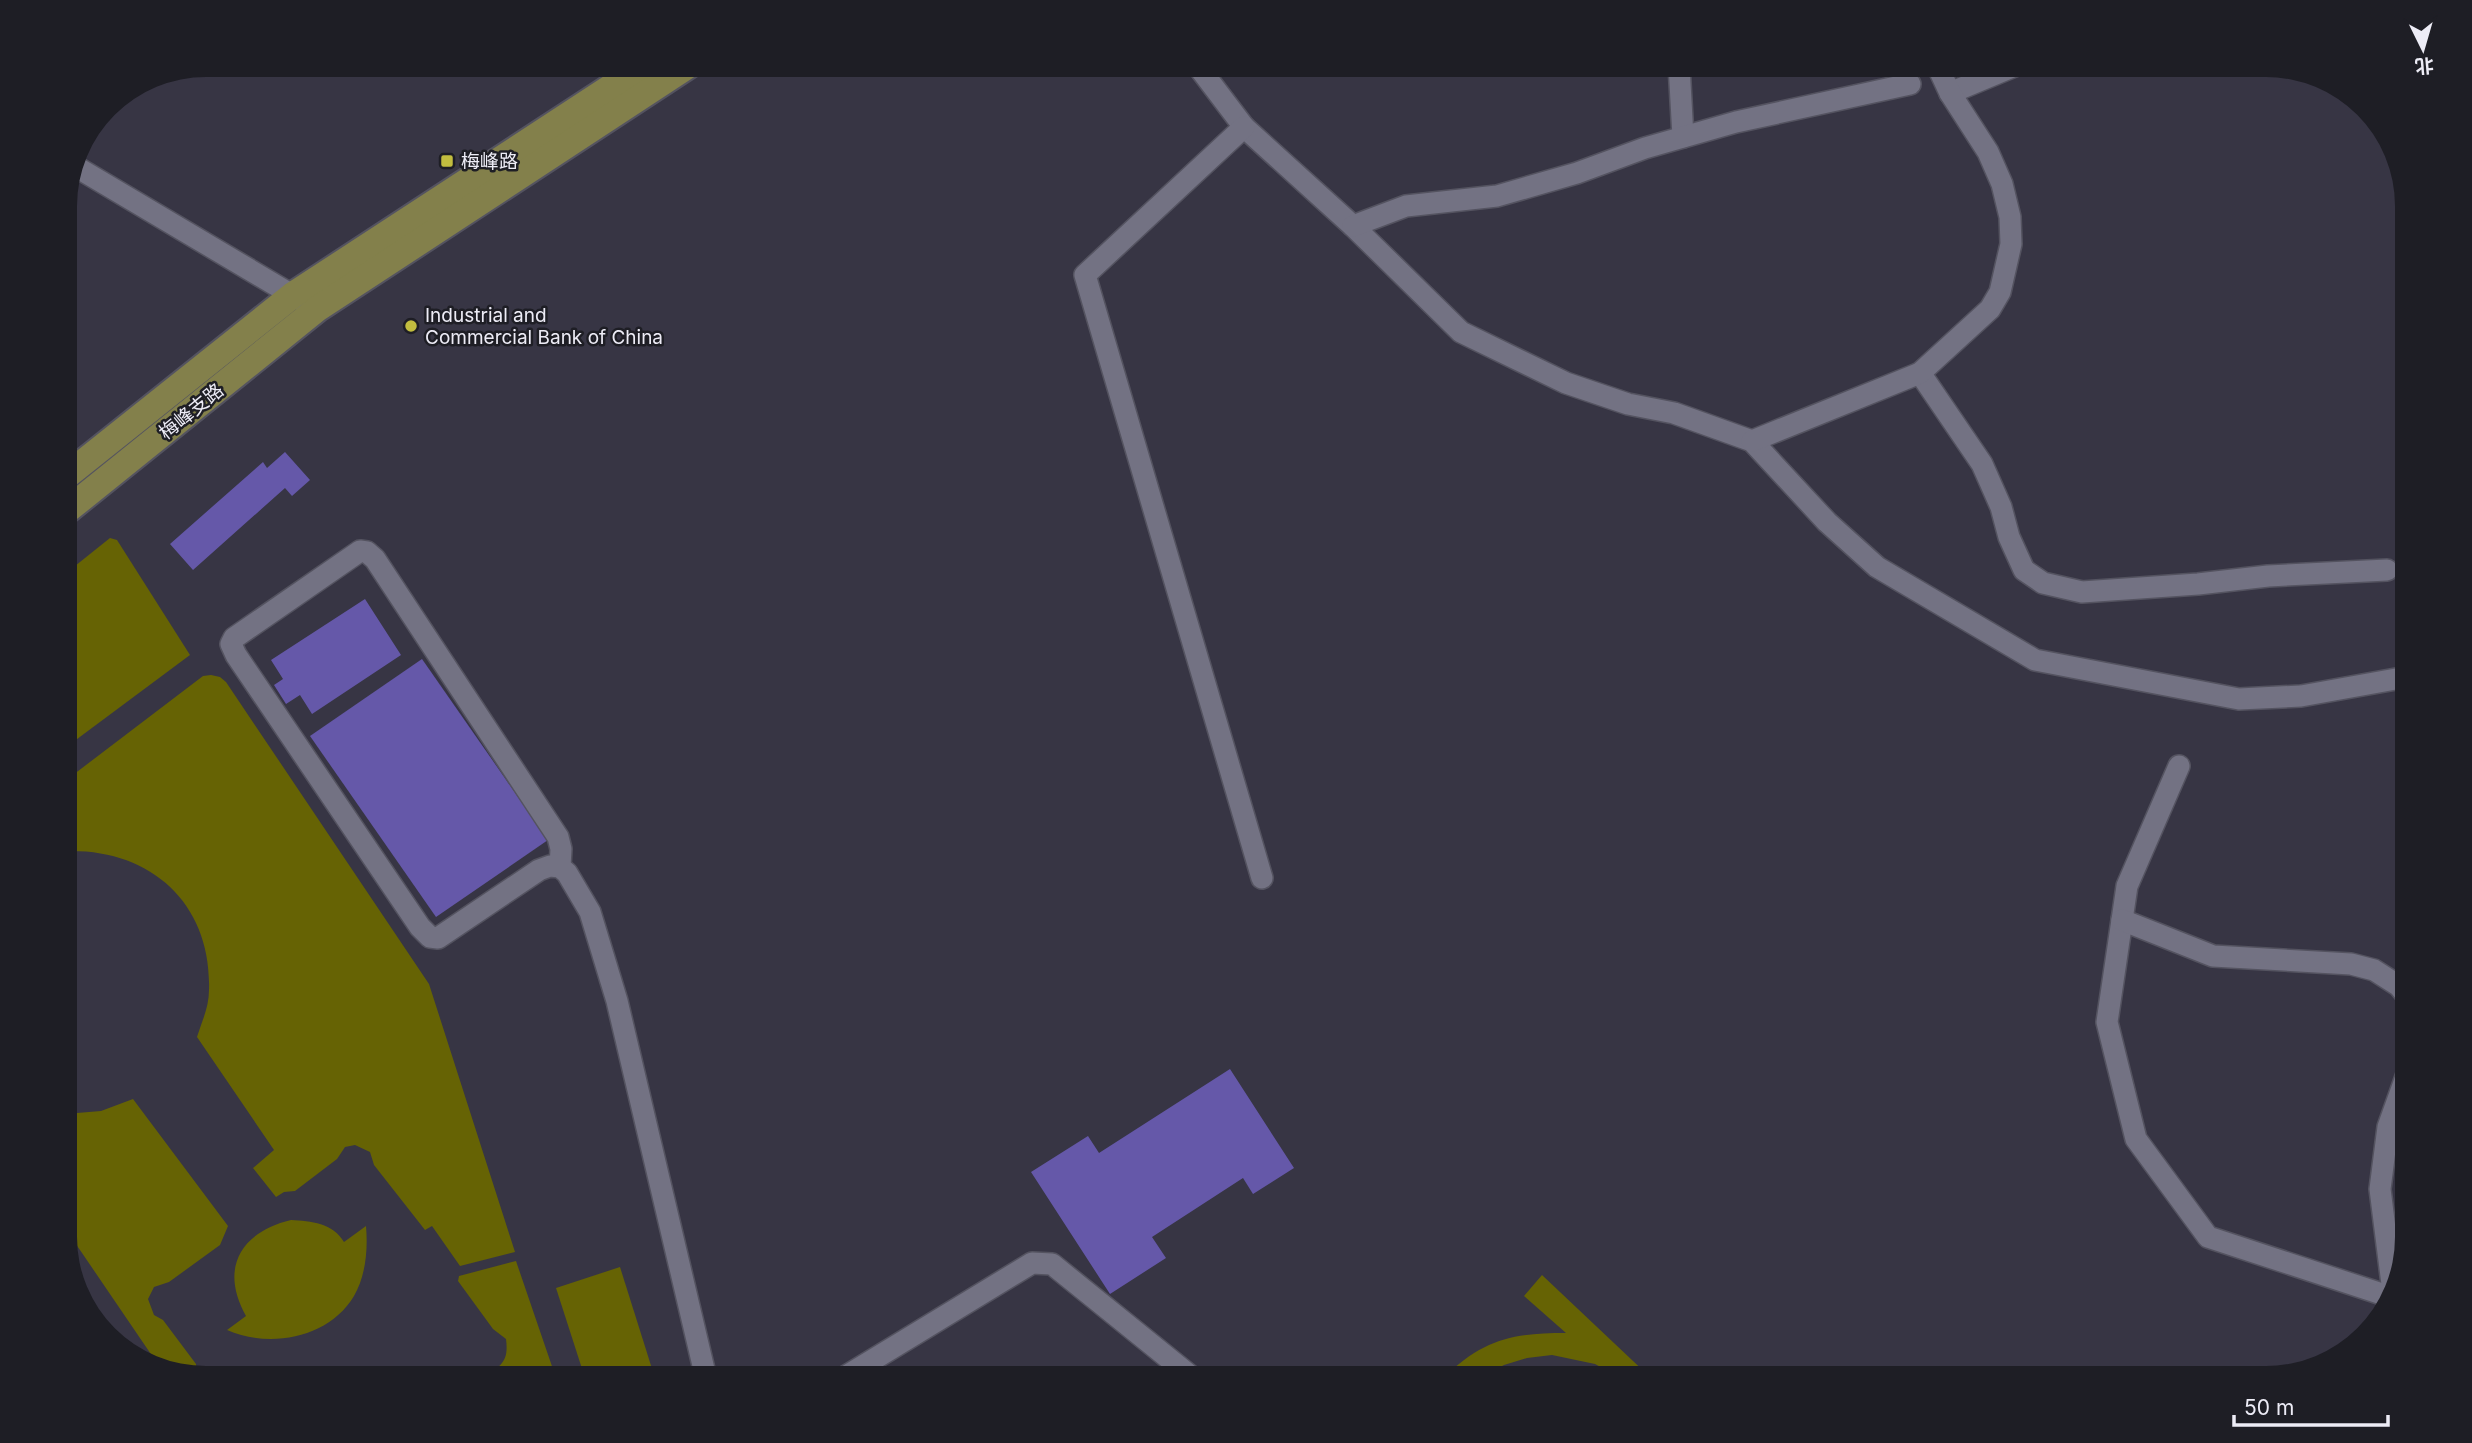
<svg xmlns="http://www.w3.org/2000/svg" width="2472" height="1443" font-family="Inter,'Noto Sans SC',sans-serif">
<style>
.green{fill:#666304}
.building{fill:#6558a9}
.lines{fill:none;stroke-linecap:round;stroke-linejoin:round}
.minor-casing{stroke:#545360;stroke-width:24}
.major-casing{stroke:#545360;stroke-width:30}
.minor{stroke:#737283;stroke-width:21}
.major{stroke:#83804b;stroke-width:26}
.poi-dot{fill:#c2bd3f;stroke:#1e1e25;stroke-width:2.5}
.labels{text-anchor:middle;stroke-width:5;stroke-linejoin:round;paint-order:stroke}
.poi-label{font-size:19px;fill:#edecf6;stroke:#1e1e25;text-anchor:start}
.street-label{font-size:19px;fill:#edecf6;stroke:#1e1e25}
</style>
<rect width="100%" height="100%" fill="#373544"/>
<g class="green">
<path d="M110,538L117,540L190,655L65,748V574Z"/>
<path d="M211,675L220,677L226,682L429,984L515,1252L460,1266L432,1226L425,1230L374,1165L370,1152L355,1145L345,1147L337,1159L295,1191L284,1192L276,1197L253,1168L274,1150L197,1037C202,1021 209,1007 209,990C212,903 150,848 65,851V781L203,676Z"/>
<path d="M133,1099L228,1226L220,1245L169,1282L154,1287L148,1299L154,1315L163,1320L196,1364L197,1376L159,1366L65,1228V1114L101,1111Z"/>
<path d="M291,1220C311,1221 333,1223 344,1242L366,1226C368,1249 366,1275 354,1296C329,1338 270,1349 227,1330L246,1316C219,1268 241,1232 291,1220Z"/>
<path d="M516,1261L556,1378H484C501,1365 509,1362 506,1339L493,1329L458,1281L459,1276Z"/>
<path d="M620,1267L654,1375L645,1378H585L556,1288Z"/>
<path d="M1542,1275L1651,1378H1621L1595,1364L1552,1355L1527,1358L1504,1365L1479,1378H1443C1484,1339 1512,1333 1566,1333L1524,1296Z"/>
<path d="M1585,1367L1609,1378H1575Z"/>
</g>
<g class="building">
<path d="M285,452L310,480L292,496L285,488L193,570L170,544L263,462L267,468Z"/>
<path d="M365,599L401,655L312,714L300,695L286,704L274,685L283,679L271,660Z"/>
<path d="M422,659L548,840L436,917L310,736Z"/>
<path d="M1230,1069L1294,1168L1253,1194L1243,1178L1152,1237L1166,1258L1110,1294L1031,1172L1088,1136L1099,1153Z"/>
</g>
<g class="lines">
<defs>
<g id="minor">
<path d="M1197,65L1244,127L1353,226L1461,332L1566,383L1628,404L1674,413L1752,441L1827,522L1877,567L2035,660L2239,699L2301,696L2407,677"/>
<path d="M1679,65L1683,137"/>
<path d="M1950,93L2017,65"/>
<path d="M1244,127L1085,275L1262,878"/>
<path d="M73,165L304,302"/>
<path d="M1353,226L1406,206L1497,196L1577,173L1645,148L1736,122L1910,84"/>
<path d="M1920,373L1982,464L2001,507L2009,537L2024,570L2043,583L2082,592L2198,584L2268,576L2387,570"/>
<path d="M1752,441L1920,373L1990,309L2000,292L2011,244L2010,217L2002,184L1988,152L1950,93L1937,65"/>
<path d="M2179,766L2127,886L2107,1022L2136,1139L2208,1237L2391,1297"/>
<path d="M560,867L561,849L558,837L375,559L367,552L360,551L234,638L231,644L236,655L420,927L430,937L438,938L539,870L550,866L560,867L567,873L590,912L617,1001L706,1378"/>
<path d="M2122,920L2213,956L2351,964L2374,970L2399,986L2407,996"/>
<path d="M2393,1292L2380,1189L2388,1127L2407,1074"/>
<path d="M843,1378L1032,1263L1052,1264L1193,1378"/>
</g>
<g id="major">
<path d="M65,477L293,295L645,65"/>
<path d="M65,512L317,309L689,65"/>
</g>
</defs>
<use href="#minor" class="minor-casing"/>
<use href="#major" class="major-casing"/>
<use href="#minor" class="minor"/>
<use href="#major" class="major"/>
</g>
<g class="poi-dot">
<rect x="440" y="154" width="14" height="14" rx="3.5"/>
<circle cx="411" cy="326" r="7"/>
</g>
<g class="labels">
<g class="poi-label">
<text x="461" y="168">梅峰路</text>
<text x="425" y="322">Industrial and<tspan x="425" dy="22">Commercial Bank of China</tspan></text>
</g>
<g class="street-label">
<text transform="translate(191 411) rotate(-39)" y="7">梅峰支路</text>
</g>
</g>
<path d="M0 0H2472V1443H0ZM206 77H2266A129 129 0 0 1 2395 206V1237A129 129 0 0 1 2266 1366H206A129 129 0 0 1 77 1237V206A129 129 0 0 1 206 77Z" fill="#1e1e25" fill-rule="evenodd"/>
<g transform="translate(2423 49) rotate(175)" stroke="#1e1e25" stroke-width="5" paint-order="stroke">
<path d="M0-5L12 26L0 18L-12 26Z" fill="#edecf6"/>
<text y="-10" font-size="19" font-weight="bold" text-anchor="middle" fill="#edecf6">北</text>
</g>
<path d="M2234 1415v10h154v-10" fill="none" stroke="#edecf6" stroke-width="3.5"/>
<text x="2244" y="1415" font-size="21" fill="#edecf6" stroke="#1e1e25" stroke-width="5" paint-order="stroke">50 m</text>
</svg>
